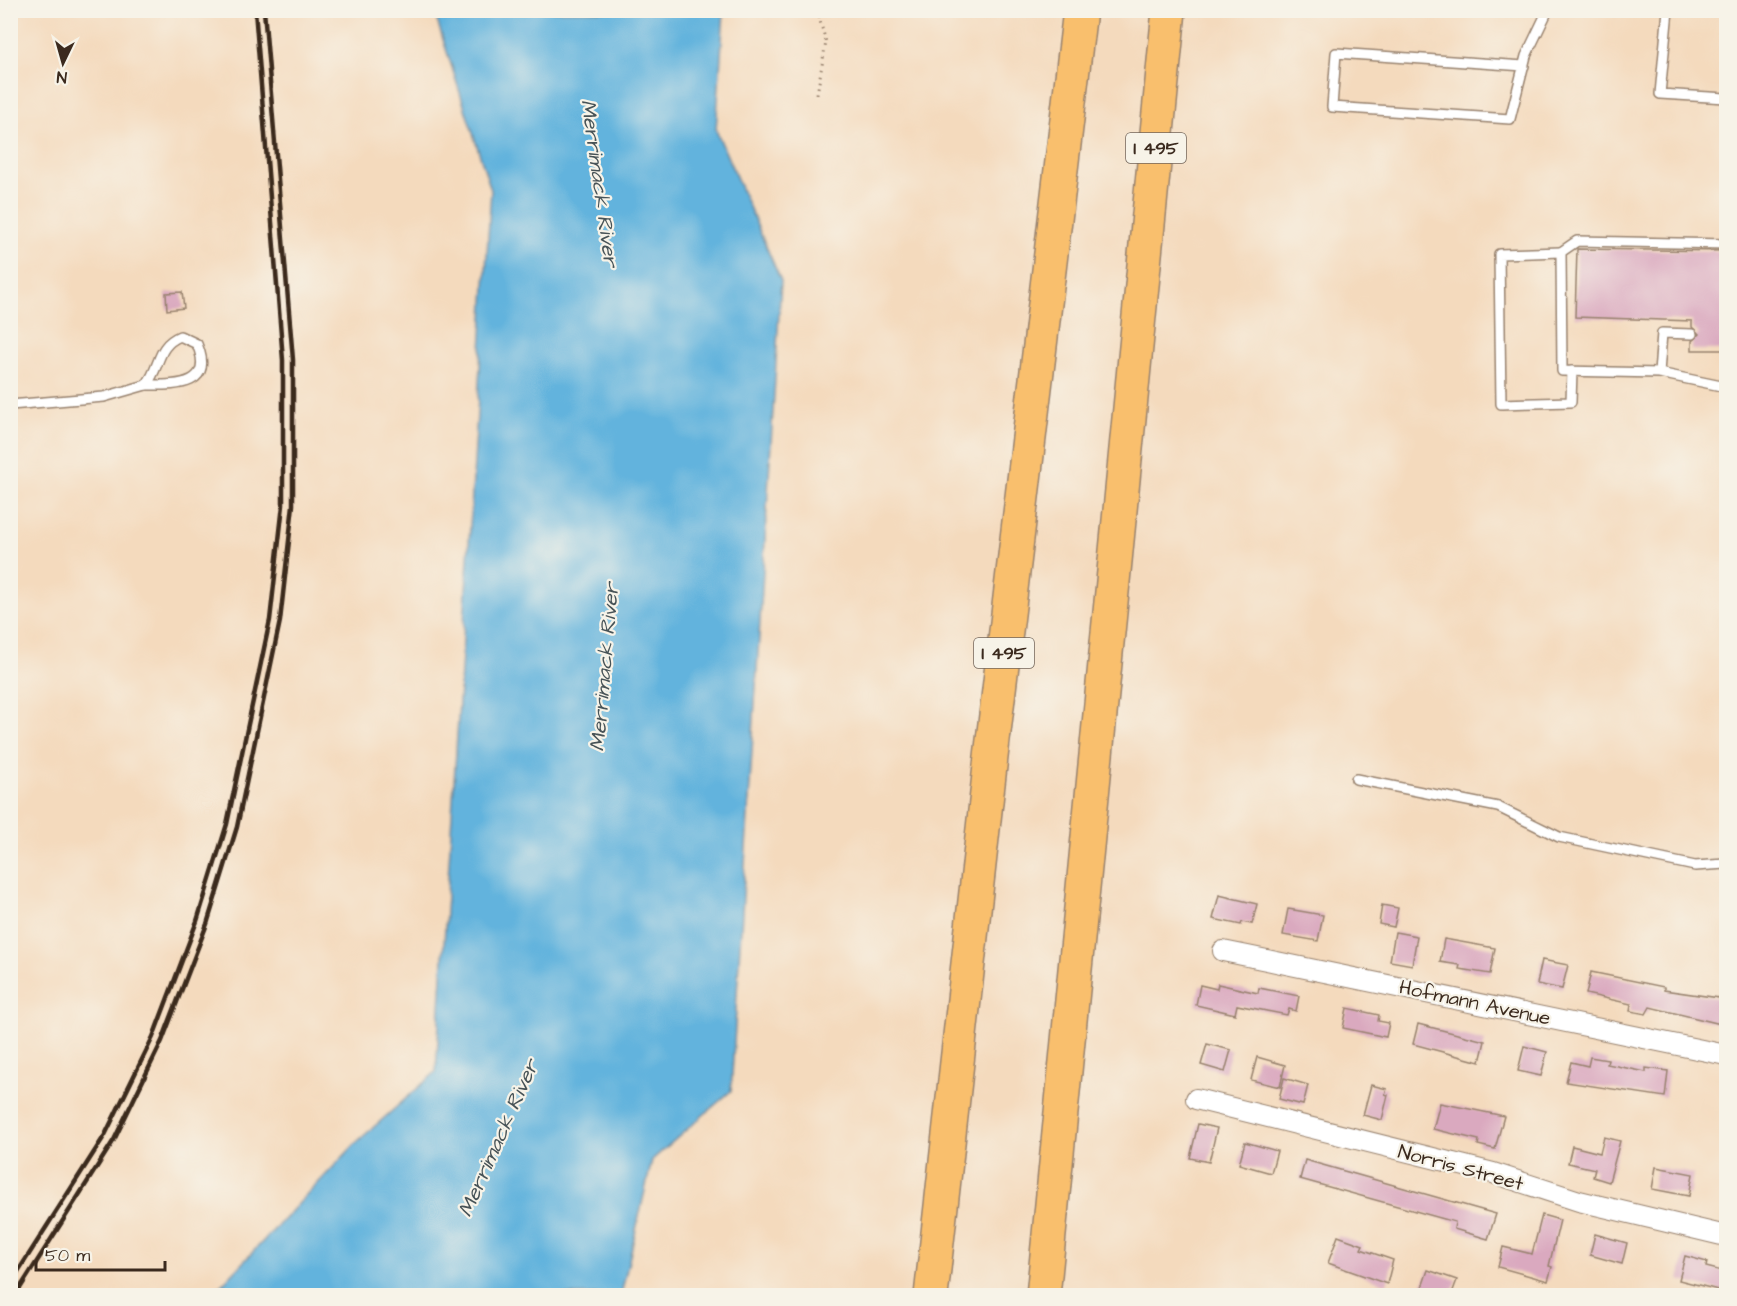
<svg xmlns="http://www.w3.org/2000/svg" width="1737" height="1306" font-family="'Architects Daughter',sans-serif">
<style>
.water{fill:#62b3dd;stroke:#4e6e7e;stroke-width:1.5}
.building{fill:#daa9bf}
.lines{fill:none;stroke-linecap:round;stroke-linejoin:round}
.service-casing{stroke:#98826e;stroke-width:12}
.minor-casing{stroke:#98826e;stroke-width:22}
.motorway-casing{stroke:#98826e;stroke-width:36}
.path{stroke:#98826e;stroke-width:3;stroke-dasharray:1.5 4.5;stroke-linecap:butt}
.service{stroke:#fff;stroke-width:9}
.minor{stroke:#fff;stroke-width:20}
.motorway{stroke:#f9bf6d;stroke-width:33}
.rail{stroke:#3b2a1e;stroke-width:4.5}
.labels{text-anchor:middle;stroke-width:4.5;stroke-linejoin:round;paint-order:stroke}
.shield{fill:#f7f3e8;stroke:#73665b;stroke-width:1.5}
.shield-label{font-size:18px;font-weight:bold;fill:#3b2a1e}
.street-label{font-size:20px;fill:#3b2a1e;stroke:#f7f3e8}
.water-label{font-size:21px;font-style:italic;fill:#475357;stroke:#f7f3e8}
</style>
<rect width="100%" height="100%" fill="#f7f3e8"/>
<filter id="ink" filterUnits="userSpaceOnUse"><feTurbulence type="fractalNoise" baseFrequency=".0167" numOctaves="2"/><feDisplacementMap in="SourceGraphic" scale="12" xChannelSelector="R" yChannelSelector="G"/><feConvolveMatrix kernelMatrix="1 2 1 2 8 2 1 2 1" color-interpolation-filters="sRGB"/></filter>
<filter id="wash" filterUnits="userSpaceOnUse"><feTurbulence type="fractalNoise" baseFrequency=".008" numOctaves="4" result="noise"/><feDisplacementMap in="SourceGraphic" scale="24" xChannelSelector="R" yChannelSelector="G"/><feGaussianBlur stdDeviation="1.35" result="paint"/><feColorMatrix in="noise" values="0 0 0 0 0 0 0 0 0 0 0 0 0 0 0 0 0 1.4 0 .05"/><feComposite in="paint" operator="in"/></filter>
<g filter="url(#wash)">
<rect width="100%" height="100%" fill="#f4dabd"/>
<path class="water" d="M434,11H724L716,130L781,281L731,1091L652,1160L621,1295H212L358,1141L436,1072L491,190Z"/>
<g id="blocks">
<g class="building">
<path d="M1577,249L1726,251V350H1692V341L1699,334L1692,327V321L1575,317Z"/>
<path d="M182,292L184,308L167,310L166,293Z"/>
<path d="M1219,895L1257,904L1252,924L1242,922L1241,925L1213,919Z"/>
<path d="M1382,905L1398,908L1394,927L1379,924Z"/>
<path d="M1288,909L1323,915L1318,941L1283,935Z"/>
<path d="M1395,932L1417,936L1412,965L1390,961Z"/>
<path d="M1444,939L1495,948L1490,974L1459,969L1460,965L1440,962Z"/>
<path d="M1542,960L1568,965L1562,989L1537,984Z"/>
<path d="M1591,972L1664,987V990L1726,999L1725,1025L1650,1007L1646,1014L1630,1011L1631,1004L1586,994Z"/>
<path d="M1218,984L1258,993L1259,988L1299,996L1296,1011L1289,1009L1287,1015L1237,1005L1235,1014L1196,1005L1200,985L1217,989Z"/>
<path d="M1347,1008L1379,1015L1378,1021L1389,1023L1386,1037L1343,1028Z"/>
<path d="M1418,1024L1485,1041L1480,1062L1413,1044Z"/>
<path d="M1207,1044L1231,1050L1225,1072L1201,1065Z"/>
<path d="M1524,1046L1547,1052L1541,1076L1518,1071Z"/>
<path d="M1257,1057L1285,1065L1280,1087L1251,1080Z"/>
<path d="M1590,1057L1608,1060L1607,1064L1646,1072V1068L1668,1071L1665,1097L1566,1082L1571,1062L1588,1066Z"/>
<path d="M1284,1078L1308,1085L1303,1105L1279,1099Z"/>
<path d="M1371,1085L1387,1089L1385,1094L1388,1095L1382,1120L1363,1115Z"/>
<path d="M1440,1103L1504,1116L1495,1149L1478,1145L1479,1140L1433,1129Z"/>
<path d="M1198,1124L1217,1128L1209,1162L1190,1158Z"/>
<path d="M1604,1137L1620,1141L1609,1182L1593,1177L1595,1169L1568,1163L1572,1146L1600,1153Z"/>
<path d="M1245,1142L1277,1151L1271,1173L1239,1164Z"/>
<path d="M1305,1160L1496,1214L1488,1239L1454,1229L1455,1222L1300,1179Z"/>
<path d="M1656,1167L1693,1174L1689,1196L1652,1189Z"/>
<path d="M1542,1215L1560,1220L1549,1266L1552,1267L1548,1281L1498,1267L1503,1247L1532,1254Z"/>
<path d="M1595,1234L1627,1243L1622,1264L1590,1255Z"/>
<path d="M1338,1236L1363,1245L1361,1249L1393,1260L1387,1284L1328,1263Z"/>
<path d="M1685,1256L1707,1262L1706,1267L1726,1272V1292L1679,1280Z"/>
<path d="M1428,1270L1457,1280L1451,1296H1419Z"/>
</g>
</g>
</g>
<g filter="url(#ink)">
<use href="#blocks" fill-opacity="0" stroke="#98826e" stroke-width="1.5"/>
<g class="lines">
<defs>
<g id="service">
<path d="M1668,10L1660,94L1726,98"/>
<path d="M1524,66L1336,53L1332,107L1510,119L1526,56L1548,10"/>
<path d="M1726,244L1577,241L1561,252L1562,371L1659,373L1726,387"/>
<path d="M1561,252L1499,254L1501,404L1571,402L1572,371"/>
<path d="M180,336L197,344C215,387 176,385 146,385C161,367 156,346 180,336Z"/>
<path d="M1659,373L1662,333L1692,334"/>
<path d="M10,405L104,397L146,385"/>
<path d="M1356,779L1498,807L1559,837L1695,866L1726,864"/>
</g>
<g id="minor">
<path d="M1223,951L1726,1055"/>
<path d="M1196,1099L1493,1173L1579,1201L1726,1236"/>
</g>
<g id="motorway">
<path d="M931,1296L991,757L1080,10"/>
<path d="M1043,1296L1169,10"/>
</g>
</defs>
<use href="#service" class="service-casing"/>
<use href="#minor" class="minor-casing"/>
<use href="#motorway" class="motorway-casing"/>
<g class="path">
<path d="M960,10L972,12"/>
<path d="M817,94L826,42L817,10"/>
</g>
<use href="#service" class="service"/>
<use href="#minor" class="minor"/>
<use href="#motorway" class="motorway"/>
<g class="rail">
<path d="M10,1284L105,1135L153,1037L197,921L227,824L270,620L283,505V360L255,10"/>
<path d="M15,1296L114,1140L162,1041L207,924L237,827L280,621L293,505V360L264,10"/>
</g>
</g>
</g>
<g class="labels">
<g class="shield">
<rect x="1126" y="133" width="60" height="30" rx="4.5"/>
<rect x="974" y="638" width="60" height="30" rx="4.5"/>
</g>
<g class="shield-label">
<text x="1156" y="154">I 495</text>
<text x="1004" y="659">I 495</text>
</g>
<g class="street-label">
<text transform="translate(1475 1002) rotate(12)" y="7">Hofmann Avenue</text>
<text transform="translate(1461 1167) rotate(15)" y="7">Norris Street</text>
</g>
<g class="water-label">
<text transform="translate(600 183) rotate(82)" y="7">Merrimack River</text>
<text transform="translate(604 667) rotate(-85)" y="7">Merrimack River</text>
<text transform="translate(498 1138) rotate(-66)" y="7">Merrimack River</text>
</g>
</g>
<rect width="1737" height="1306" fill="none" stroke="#f7f3e8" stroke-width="36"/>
<g transform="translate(63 63) rotate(185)" stroke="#f7f3e8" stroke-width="4.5" paint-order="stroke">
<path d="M0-4.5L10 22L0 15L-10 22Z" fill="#3b2a1e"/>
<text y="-9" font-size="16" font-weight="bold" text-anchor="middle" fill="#3b2a1e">N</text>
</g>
<path d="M36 1261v9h129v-9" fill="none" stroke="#3b2a1e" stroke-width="3"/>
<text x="45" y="1261" font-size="18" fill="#3b2a1e" stroke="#f7f3e8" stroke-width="4.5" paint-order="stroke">50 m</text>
</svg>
